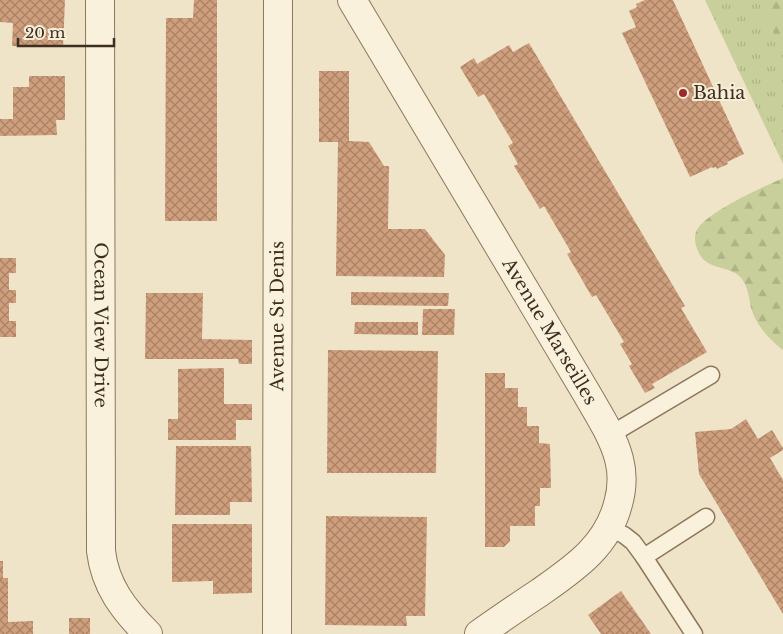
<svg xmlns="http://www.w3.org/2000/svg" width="783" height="634" font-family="'Libre Baskerville',serif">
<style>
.grass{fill:url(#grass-tufts)}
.forest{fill:url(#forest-firs)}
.building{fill:url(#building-cross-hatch)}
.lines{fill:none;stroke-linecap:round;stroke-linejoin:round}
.lane-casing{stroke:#8d765c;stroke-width:19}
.street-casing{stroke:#8d765c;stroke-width:30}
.lane{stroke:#faf1dc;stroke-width:16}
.street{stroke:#faf1dc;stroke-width:28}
.poi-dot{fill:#9e2a2b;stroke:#f7eed8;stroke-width:2}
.labels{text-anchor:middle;stroke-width:4;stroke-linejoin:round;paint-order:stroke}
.poi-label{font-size:18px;fill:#3d2e20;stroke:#f7eed8;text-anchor:start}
.street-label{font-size:18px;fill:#3d2e20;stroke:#f7eed8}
</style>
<defs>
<pattern id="grass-tufts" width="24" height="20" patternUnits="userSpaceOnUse" patternTransform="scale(1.25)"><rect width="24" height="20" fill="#c9cf9b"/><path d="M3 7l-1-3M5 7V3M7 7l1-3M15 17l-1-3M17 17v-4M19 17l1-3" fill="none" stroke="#aeb285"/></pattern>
<pattern id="forest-firs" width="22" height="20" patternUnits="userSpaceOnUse" patternTransform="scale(1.25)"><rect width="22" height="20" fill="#c9cf9b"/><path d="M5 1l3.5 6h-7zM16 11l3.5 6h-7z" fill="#aeb285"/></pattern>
<pattern id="building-cross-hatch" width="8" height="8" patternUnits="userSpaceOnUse" patternTransform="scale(1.25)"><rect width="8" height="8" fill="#cf9f7d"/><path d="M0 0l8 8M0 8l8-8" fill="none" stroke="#a98266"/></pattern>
</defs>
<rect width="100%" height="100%" fill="#f0e4c8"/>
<path class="grass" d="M705,0H783V164Z"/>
<g class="forest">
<path d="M758,0H783V53Z"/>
<path d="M783,178V350C769,339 756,325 751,308C749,298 748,287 742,279C732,266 712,270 702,258C697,251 693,240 696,232C703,213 764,187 783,178Z"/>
</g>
<g class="building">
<path d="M0,0H65L63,47L12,46L13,23L0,22Z"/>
<path d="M194,0H217V221H165L166,18H193Z"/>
<path d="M645,0H673L744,154L727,162L728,164L717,169L716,167L713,168L712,167L690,177L622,33L636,27L629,11L637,7L636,4Z"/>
<path d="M529,43L685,306L681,308L707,352L652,384L655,388L645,393L629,366L632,364L620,344L624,342L596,295L592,297L567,254L571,252L544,206L540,209L514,166L518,164L508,146L513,143L484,94L478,97L460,67L474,58L477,64L509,45L513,52Z"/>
<path d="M319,71H349V141L369,142L384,166H389L388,229H425L445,255L444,277L336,276L338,142H319Z"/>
<path d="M29,76H65V120H56L57,135L0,136V119H13V87H29Z"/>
<path d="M0,258H16V273H9V290H16V303H9V321H16V337H0Z"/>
<path d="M351,292L449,293L448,306L351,305Z"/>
<path d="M146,293H203L202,339L252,340V364H239L238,359H145Z"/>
<path d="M423,309H455L454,335H422Z"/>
<path d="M355,322H418V335L354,334Z"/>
<path d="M328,350L438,351L436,473H327Z"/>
<path d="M224,368V404H252V420H236V440H168V419H178V369Z"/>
<path d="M485,373H505V388H518V407H527V426H539V443L550,444L551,488H540V506H535V526H510V541L504,547H485Z"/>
<path d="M746,419L758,439L772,430L783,448V450L770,458L783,480V614L699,474L695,432L731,429Z"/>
<path d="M176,446H251L252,502H230V515H175Z"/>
<path d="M326,516L427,517L425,616H406L407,626L325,625Z"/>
<path d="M172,524H252V593L213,594V581L172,582Z"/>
<path d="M0,561H3V578H8V622L33,621V634H0Z"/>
<path d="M621,591L651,634H601L588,615Z"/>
<rect x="69" y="618" width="21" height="16"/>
</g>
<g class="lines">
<defs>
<g id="lane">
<path d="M610,435L711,375"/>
<path d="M609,528L624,535L633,542L644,557L694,634"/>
<path d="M644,557L706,517"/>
</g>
<g id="street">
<path id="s1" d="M100,0L101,551C105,586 124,610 148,634"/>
<path id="s2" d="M352,0L587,394C599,415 613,436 619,459C623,474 622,490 618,504C607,547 573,569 539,593C519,606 499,620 479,634"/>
<path id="s3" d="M277,634L278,0"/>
</g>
</defs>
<use href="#lane" class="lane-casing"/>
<use href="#street" class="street-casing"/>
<use href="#lane" class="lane"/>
<use href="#street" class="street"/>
</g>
<circle class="poi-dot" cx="683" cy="93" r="5"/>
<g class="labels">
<g class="poi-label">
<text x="693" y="99">Bahia</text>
</g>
<g class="street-label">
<text dy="6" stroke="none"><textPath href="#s3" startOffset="318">Avenue St Denis</textPath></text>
<text dy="6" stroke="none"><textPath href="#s1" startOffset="325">Ocean View Drive</textPath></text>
<text dy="6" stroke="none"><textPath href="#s2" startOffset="386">Avenue Marseilles</textPath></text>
</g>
</g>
<path d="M18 38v8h96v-8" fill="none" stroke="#3d2e20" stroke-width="2.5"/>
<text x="25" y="38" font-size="15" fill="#3d2e20" stroke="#f7eed8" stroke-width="4" paint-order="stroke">20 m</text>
</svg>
